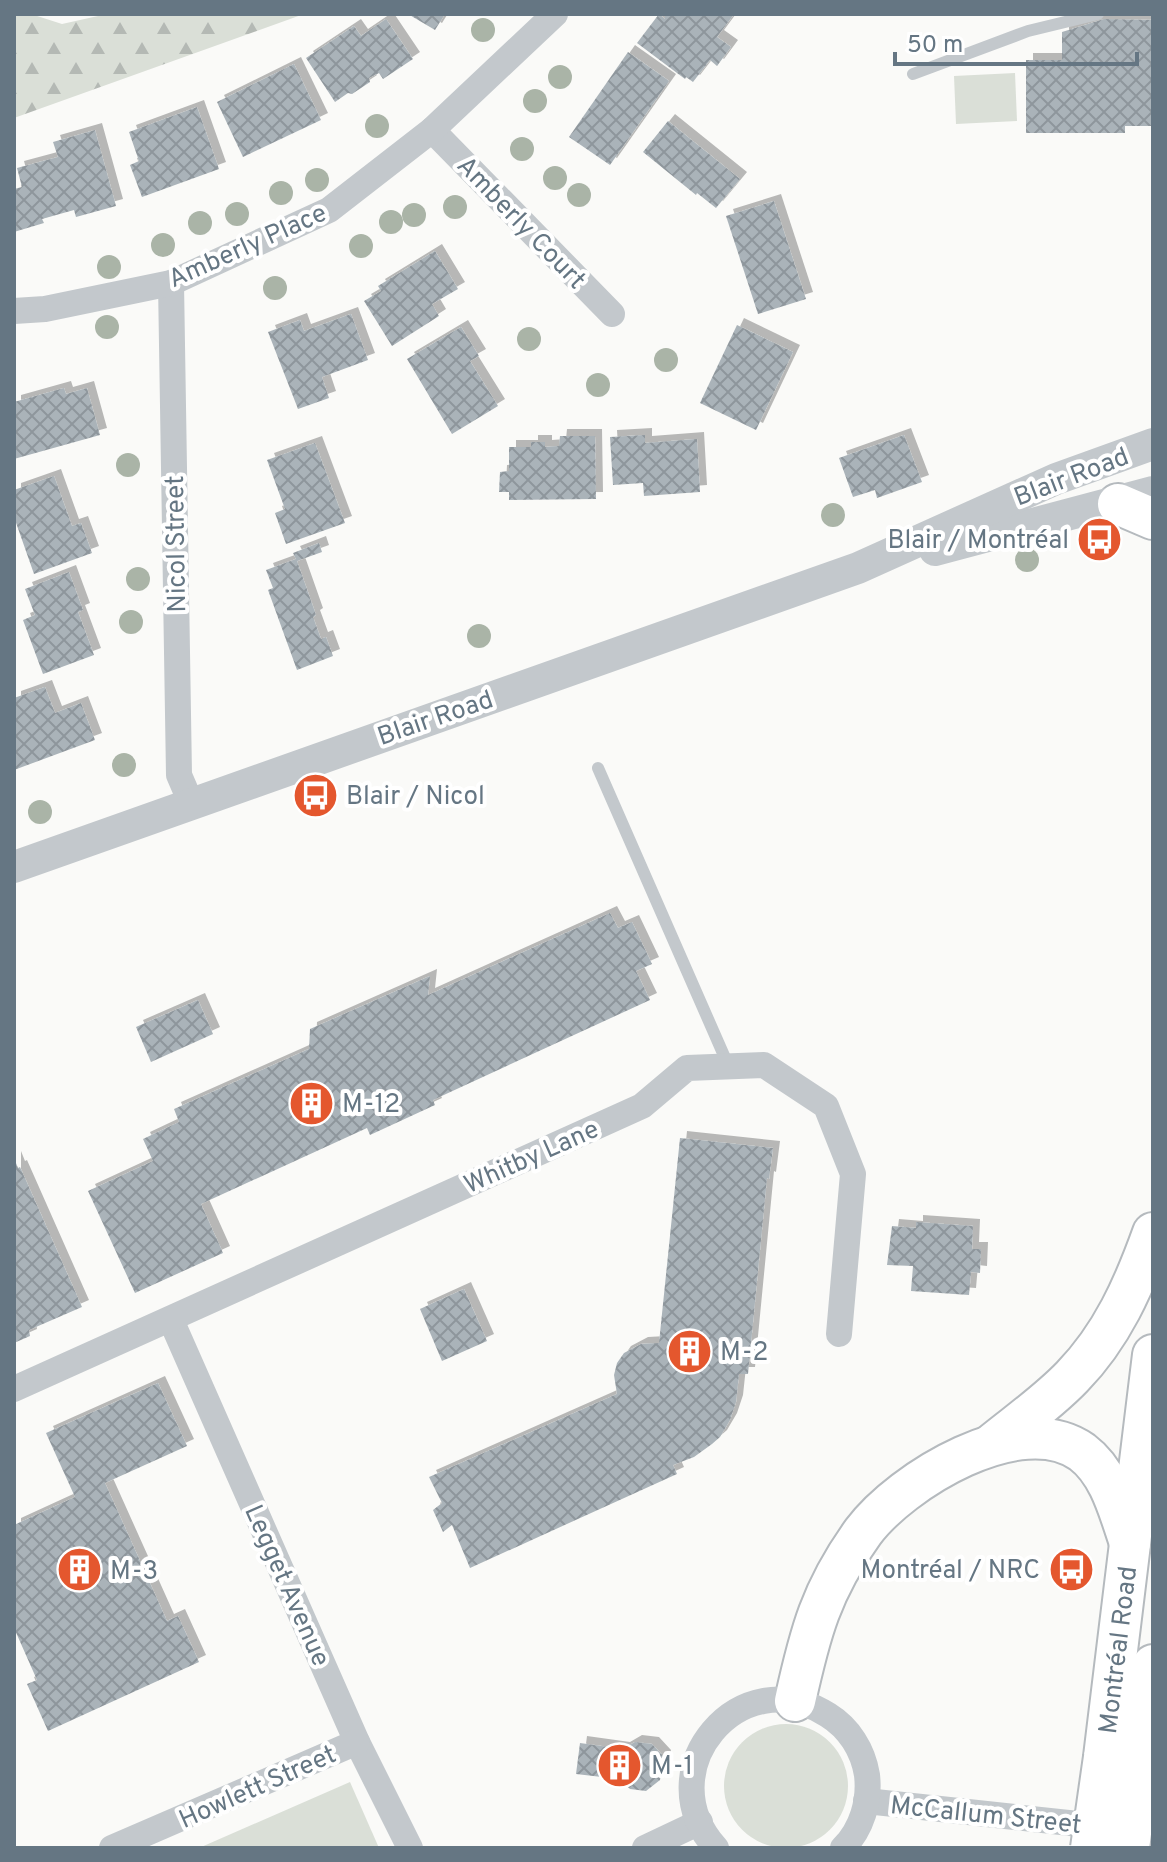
<svg xmlns="http://www.w3.org/2000/svg" width="1167" height="1862" font-family="Overpass,sans-serif">
<style>
.grass{fill:#dadfd7}
.forest{fill:url(#forest-firs)}
.building{fill:url(#building-cross-hatch);filter:url(#shadow)}
.lines{fill:none;stroke-linecap:round;stroke-linejoin:round}
.primary-casing{stroke:#b5babe;stroke-width:44}
.service{stroke:#c3c8cc;stroke-width:12}
.minor{stroke:#c3c8cc;stroke-width:26}
.tertiary{stroke:#c3c8cc;stroke-width:32}
.primary{stroke:#fff;stroke-width:40}
.primary-bridge-casing{stroke:#b5babe;stroke-width:44;stroke-linecap:butt}
.primary-bridge{stroke:#fff;stroke-width:40}
.tree{fill:#aab4a7}
.labels{text-anchor:middle;stroke-width:8;stroke-linejoin:round;paint-order:stroke}
.street-label{font-size:26px;fill:#657683;stroke:#fff}
.poi-label{font-size:26px;fill:#657683;stroke:#fff;text-anchor:start}
</style>
<defs>
<pattern id="forest-firs" width="22" height="20" patternUnits="userSpaceOnUse" patternTransform="scale(2)"><rect width="22" height="20" fill="#dadfd7"/><path d="M5 1l3.5 6h-7zM16 11l3.5 6h-7z" fill="#b4b9b4"/></pattern>
<pattern id="building-cross-hatch" width="8" height="8" patternUnits="userSpaceOnUse" patternTransform="scale(2)"><rect width="8" height="8" fill="#aab3b9"/><path d="M0 0l8 8M0 8l8-8" fill="none" stroke="#8e969c"/></pattern>
<filter id="shadow"><feDropShadow dx="7" dy="-7" stdDeviation="0" flood-color="#0004"/></filter>
</defs>
<rect width="100%" height="100%" fill="#fafaf8"/>
<g class="grass">
<path d="M1015,73L1017,121L956,124L954,76Z"/>
<circle cx="786" cy="1786" r="62"/>
<path d="M350,1782L379,1848H199Z"/>
</g>
<path class="forest" d="M14,14H31L62,24L107,14H304L14,118Z"/>
<g class="building">
<path d="M408,14H445L435,30Z"/>
<path d="M659,14L665,19V14H734L717,37L731,47L717,66L710,60L693,82L686,77L685,79L637,43Z"/>
<path d="M386,19L413,59L383,79L379,73L369,78L370,82L352,94L348,93L335,102L306,58L354,26L361,36Z"/>
<path d="M1104,19L1153,20V126H1125V133H1026V60H1062V32Z"/>
<path d="M628,52L669,81L610,165L569,137Z"/>
<path d="M294,64L321,120L243,157L217,102Z"/>
<path d="M197,107L219,169L142,197L130,165L139,161L129,132Z"/>
<path d="M668,121L740,179L716,208L697,193L696,195L643,152Z"/>
<path d="M95,130L116,206L76,217L74,210L42,219L44,223L14,232V189L22,187L17,168L58,157L53,142Z"/>
<path d="M774,201L806,299L758,314L726,216Z"/>
<path d="M435,251L458,289L432,304L439,316L392,346L364,301L381,291L378,286Z"/>
<path d="M351,314L368,360L322,377L329,398L298,409L268,332L300,320L304,331Z"/>
<path d="M737,325L793,352L756,430L700,403Z"/>
<path d="M461,327L479,356L470,361L498,406L452,434L407,359Z"/>
<path d="M64,388L66,394L87,388L100,435L14,459V402Z"/>
<path d="M645,435V443L697,439L700,492L644,496L643,483L613,485L610,437Z"/>
<path d="M904,435L922,482L877,498L875,490L853,497L839,458Z"/>
<path d="M560,436H595L596,499L509,500V492H499L500,472L509,471V447H531V442H545V447L559,446Z"/>
<path d="M315,443L345,523L286,544L275,513L285,509L267,460Z"/>
<path d="M54,476L72,526L81,523L92,553L34,574L14,517V490Z"/>
<path d="M319,543L322,552L297,561L316,615L313,617L321,639L326,637L333,656L297,670L268,590L273,588L266,570L296,559L293,553Z"/>
<path d="M69,572L83,610L78,612L94,655L43,674L23,620L35,615L25,589Z"/>
<path d="M45,687L55,713L81,703L95,740L14,770V698Z"/>
<path d="M610,913L618,928L632,922L652,964L636,971L650,1000L433,1100L435,1105L370,1135L367,1128L201,1204L223,1253L135,1293L88,1191L153,1161L143,1139L179,1122L174,1109L309,1049L310,1029L430,976L428,995Z"/>
<path d="M198,1000L213,1034L151,1062L136,1027Z"/>
<path d="M680,1138L773,1148L769,1179L767,1178L748,1374H739L736,1402L730,1420L720,1437L712,1444L694,1457L673,1465L677,1474L470,1568L452,1525L443,1532L433,1510L442,1503L429,1477L617,1394L614,1375L617,1363L624,1353L641,1344L659,1343Z"/>
<path d="M14,1158L18,1168L20,1167L82,1307L29,1330L30,1336L14,1343Z"/>
<path d="M916,1222L973,1226L972,1249H981L980,1273L971,1272L969,1295L911,1291L913,1266L887,1265L892,1226L916,1228Z"/>
<path d="M464,1289L487,1341L442,1361L420,1309Z"/>
<path d="M158,1383L187,1446L105,1483L167,1621L178,1616L199,1662L48,1731L27,1684L37,1680L14,1628V1525L75,1497L46,1433Z"/>
<path d="M635,1742L652,1744L664,1757L660,1780L646,1791L630,1789L619,1779L576,1774L580,1743L623,1749Z"/>
</g>
<g class="lines">
<defs>
<g id="primary">
<path d="M1118,504L1153,519"/>
<path d="M991,1445C1018,1423 1048,1402 1072,1377C1112,1336 1134,1286 1153,1233"/>
<path d="M795,1701C810,1633 821,1590 863,1532C901,1481 1020,1408 1082,1452C1110,1473 1119,1511 1130,1543"/>
<path id="s1" d="M1104,1757L1153,1355"/>
<path d="M1140,1765L1153,1665"/>
</g>
</defs>
<use href="#primary" class="primary-casing"/>
<g class="service">
<path d="M913,74L1028,31L1098,14"/>
<path d="M598,768L729,1067"/>
</g>
<g class="minor">
<path d="M432,130L612,314"/>
<path d="M171,283L179,775L191,803"/>
<path d="M14,311L45,309L171,283L329,210L432,130L555,14"/>
<path d="M171,1320L357,1742L410,1848"/>
<path d="M14,1389L642,1106L687,1068L764,1065L826,1106L853,1174L839,1334"/>
<path d="M866,1801L1153,1832"/>
<path d="M112,1848L357,1742"/>
<path d="M645,1848L700,1822"/>
<path d="M716,1848C646,1771 740,1658 828,1715C849,1728 863,1750 867,1775C870,1801 862,1829 843,1848"/>
</g>
<g class="tertiary">
<path d="M935,550L1153,492"/>
<path d="M14,867L858,568L1056,479L1153,444"/>
</g>
<use href="#primary" class="primary"/>
<defs>
<g id="primary-bridge">
<path d="M1091,1848L1104,1757"/>
<path d="M1129,1848L1140,1765"/>
</g>
</defs>
<use href="#primary-bridge" class="primary-bridge-casing"/>
<use href="#primary-bridge" class="primary-bridge"/>
</g>
<g class="tree">
<circle cx="483" cy="30" r="12"/>
<circle cx="560" cy="77" r="12"/>
<circle cx="535" cy="101" r="12"/>
<circle cx="377" cy="126" r="12"/>
<circle cx="522" cy="149" r="12"/>
<circle cx="555" cy="178" r="12"/>
<circle cx="317" cy="180" r="12"/>
<circle cx="281" cy="193" r="12"/>
<circle cx="579" cy="195" r="12"/>
<circle cx="455" cy="207" r="12"/>
<circle cx="237" cy="214" r="12"/>
<circle cx="414" cy="215" r="12"/>
<circle cx="391" cy="222" r="12"/>
<circle cx="200" cy="223" r="12"/>
<circle cx="163" cy="245" r="12"/>
<circle cx="361" cy="246" r="12"/>
<circle cx="109" cy="267" r="12"/>
<circle cx="275" cy="288" r="12"/>
<circle cx="107" cy="327" r="12"/>
<circle cx="529" cy="339" r="12"/>
<circle cx="666" cy="360" r="12"/>
<circle cx="598" cy="385" r="12"/>
<circle cx="128" cy="465" r="12"/>
<circle cx="833" cy="515" r="12"/>
<circle cx="1027" cy="560" r="12"/>
<circle cx="138" cy="579" r="12"/>
<circle cx="131" cy="622" r="12"/>
<circle cx="479" cy="636" r="12"/>
<circle cx="124" cy="765" r="12"/>
<circle cx="40" cy="812" r="12"/>
</g>
<defs>
<symbol id="bus-disc" viewBox="-11 -11 22 22"><circle r="9.5" fill="#e4572e" stroke="#fff"/><path d="M-5-6H5V4H4V6H2V4H-2V6H-4V4H-5ZM-3.5-4V0h7V-4ZM-3.5 1.2v1.5H-2V1.2ZM2 1.2v1.5H3.5V1.2Z" fill="#fff"/></symbol>
<symbol id="building-disc" viewBox="-11 -11 22 22"><circle r="9.5" fill="#e4572e" stroke="#fff"/><path d="M-4-6H4V6H1V3H-1V6H-4ZM-2.5-4.3h1.7v1.8h-1.7ZM.8-4.3h1.7v1.8H.8ZM-2.5-1h1.7V.8h-1.7ZM.8-1h1.7V.8H.8Z" fill="#fff"/></symbol>
</defs>
<g fill-rule="evenodd">
<use href="#bus-disc" x="1074" y="514" width="51" height="51"/>
<use href="#bus-disc" x="290" y="770" width="51" height="51"/>
<use href="#building-disc" x="286" y="1078" width="51" height="51"/>
<use href="#building-disc" x="664" y="1326" width="51" height="51"/>
<use href="#bus-disc" x="1046" y="1544" width="51" height="51"/>
<use href="#building-disc" x="54" y="1544" width="51" height="51"/>
<use href="#building-disc" x="594" y="1740" width="51" height="51"/>
</g>
<g class="labels">
<g class="street-label">
<text transform="translate(522 222) rotate(46)" y="9">Amberly Court</text>
<text transform="translate(247 245) rotate(-24)" y="9">Amberly Place</text>
<text transform="translate(1071 476) rotate(-21)" y="9">Blair Road</text>
<text transform="translate(175 544) rotate(-91)" y="9">Nicol Street</text>
<text transform="translate(435 717) rotate(-19)" y="9">Blair Road</text>
<text transform="translate(531 1156) rotate(-24)" y="9">Whitby Lane</text>
<text transform="translate(288 1585) rotate(66)" y="9">Legget Avenue</text>
<text dy="9" stroke="none"><textPath href="#s1" startOffset="108">Montréal Road</textPath></text>
<text transform="translate(257 1786) rotate(-24)" y="9">Howlett Street</text>
<text transform="translate(986 1814) rotate(6)" y="9">McCallum Street</text>
</g>
<g class="poi-label">
<text x="1069" y="548" text-anchor="end">Blair / Montréal</text>
<text x="346" y="804">Blair / Nicol</text>
<text x="342" y="1112">M-12</text>
<text x="720" y="1360">M-2</text>
<text x="1040" y="1578" text-anchor="end">Montréal / NRC</text>
<text x="110" y="1579">M-3</text>
<text x="651" y="1774">M-1</text>
</g>
</g>
<rect width="1167" height="1862" fill="none" stroke="#657683" stroke-width="32"/>
<path d="M895 52v12h242v-12" fill="none" stroke="#657683" stroke-width="4"/>
<text x="907" y="52" font-size="24" fill="#657683" stroke="#ffffff" stroke-width="6" paint-order="stroke">50 m</text>
</svg>
